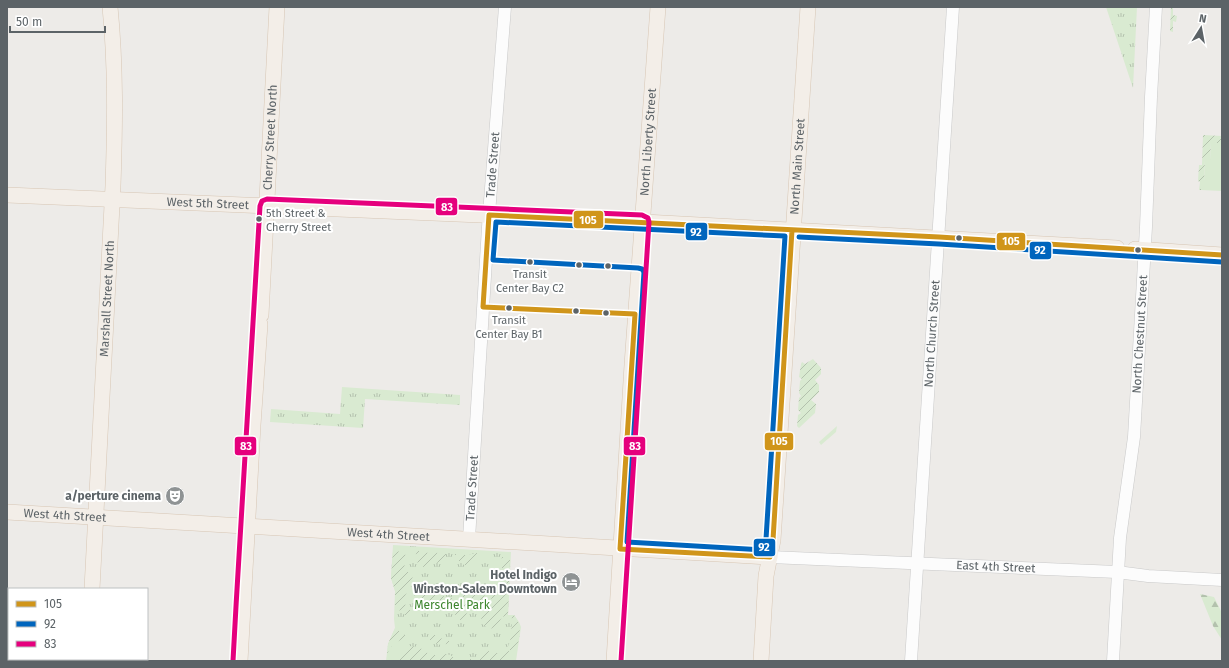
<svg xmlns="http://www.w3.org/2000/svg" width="1229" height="668" font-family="'Fira Sans',sans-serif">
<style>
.grass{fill:#d9ead1}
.forest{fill:url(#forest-firs)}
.park{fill:url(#park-tufts)}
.garden{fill:url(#garden-furrows)}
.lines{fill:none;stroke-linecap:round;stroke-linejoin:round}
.minor-casing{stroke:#c9c9c9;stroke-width:13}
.major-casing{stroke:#d7c6b4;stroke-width:16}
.minor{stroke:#fcfcfc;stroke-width:12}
.major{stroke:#f3eee8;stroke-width:15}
.bus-1-casing{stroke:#fff;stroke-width:8}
.bus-2-casing{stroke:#fff;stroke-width:8}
.bus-3-casing{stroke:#fff;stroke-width:8}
.bus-1{stroke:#d0951a;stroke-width:5}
.bus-2{stroke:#0065bd;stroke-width:5}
.bus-3{stroke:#e5007d;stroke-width:5}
.bus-dot{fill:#5c6367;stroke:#fff;stroke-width:1.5}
.labels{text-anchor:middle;stroke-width:4;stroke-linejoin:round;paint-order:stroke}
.bus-label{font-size:11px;fill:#5c6367;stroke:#fff}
.street-label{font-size:12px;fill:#5c6367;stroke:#fff}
.poi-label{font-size:12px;font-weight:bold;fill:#5c6367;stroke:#fff;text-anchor:end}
.park-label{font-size:12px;fill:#3c852d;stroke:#fff}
.line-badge{stroke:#fff;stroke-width:1.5}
.badge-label{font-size:11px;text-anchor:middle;font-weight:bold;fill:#fff}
</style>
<defs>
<pattern id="forest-firs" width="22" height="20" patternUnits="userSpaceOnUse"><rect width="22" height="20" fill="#d9ead1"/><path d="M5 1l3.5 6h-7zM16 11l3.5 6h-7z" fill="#b3c1ad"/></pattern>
<pattern id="park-tufts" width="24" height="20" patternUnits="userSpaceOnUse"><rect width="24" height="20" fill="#d9ead1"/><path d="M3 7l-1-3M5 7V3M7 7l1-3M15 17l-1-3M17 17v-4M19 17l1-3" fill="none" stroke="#b3c1ad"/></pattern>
<pattern id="garden-furrows" width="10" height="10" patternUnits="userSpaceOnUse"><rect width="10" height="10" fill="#d9ead1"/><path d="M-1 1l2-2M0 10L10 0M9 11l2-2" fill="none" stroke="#b3c1ad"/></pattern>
</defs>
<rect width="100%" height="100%" fill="#edebe8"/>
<path class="grass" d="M1211,143H1222V191L1201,190V181H1204L1205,160L1210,159Z"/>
<path class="forest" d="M1200,594L1214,597L1222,613V640L1213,626Z"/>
<g class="park">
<path d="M1106,7H1137L1133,88Z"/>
<path d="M342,387L460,395V405L365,399L363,428L270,422L271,409L340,414Z"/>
<path d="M393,545L511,552L508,615H514L519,622L521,627L516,661H386L388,644L395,628L394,619L395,591L391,578Z"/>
</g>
<g class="garden">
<path d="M1171,7H1173V15L1177,16L1176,22L1173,21V32L1170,31Z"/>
<path d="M1203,135L1222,136V143H1211L1210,160H1205L1204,181H1201V190H1199L1200,182L1198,181L1199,165H1202Z"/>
<path d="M813,359L821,368V374L815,380L819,385V392L811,400L816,404L815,413L799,428L797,426L798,415L801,413L798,410L799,398L801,396L799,393L800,381L802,379L799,377L801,364L802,362L805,364Z"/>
<path d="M837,426L836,432L821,445L819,442Z"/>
<path d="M393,551L404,552L407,558L404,567C406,572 413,574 413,580C414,590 392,598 414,613L410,619L399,610L395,609V591L391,578Z"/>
<path d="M417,551H421L432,554L442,552L446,554V558L443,562L435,563L428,568C419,567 413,560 417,551Z"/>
<path d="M477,553L479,555C478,560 476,564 472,566L464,565L455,558V554L466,555Z"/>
<path d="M502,557L510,558L508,615L502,617L497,626L490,629L483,625C475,610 499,609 489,591L490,589C497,586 501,589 505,581L501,564Z"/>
<path d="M427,582C438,584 436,600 456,598L458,590L465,587L470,588L473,592H482L485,596V600L481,606C466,609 466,611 465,625L456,615L451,613V607L434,599L427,601L420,607C409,598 416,588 427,582Z"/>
<path d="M512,615H514C523,627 519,636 517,649L516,651L509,650L508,661H464V659H475C479,655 483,656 488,651C514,662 511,631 512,615Z"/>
<path d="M395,628L408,637C398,640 390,645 387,655L388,644Z"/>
<path d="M432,630L437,638L447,639L451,643L441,645L431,642L429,638Z"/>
<path d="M408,646L419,647C424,650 427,654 433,655C443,655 450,651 457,661H395L397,654Z"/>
</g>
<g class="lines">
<defs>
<g id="minor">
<path id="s1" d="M469,539L488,227L505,7"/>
<path id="s2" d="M770,557L1117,572L1148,576L1222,580"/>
<path id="s3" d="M911,661L953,7"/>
<path id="s4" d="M1113,661L1120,538L1134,437L1146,227L1151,97L1156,7"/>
</g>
<g id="major">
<path id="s5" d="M7,195L626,221L1117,248"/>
<path d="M1135,249L1222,255"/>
<path id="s6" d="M261,315L277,7"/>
<path id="s7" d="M7,512L770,557"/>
<path id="s8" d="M92,589L113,186C115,126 116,67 110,7"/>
<path d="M88,661V659"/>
<path d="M240,661L253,425L260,324"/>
<path id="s9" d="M614,661L632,365L658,7"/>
<path id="s10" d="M761,661L766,576L773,540L808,7"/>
</g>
</defs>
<use href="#minor" class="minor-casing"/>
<use href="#major" class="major-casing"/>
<use href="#minor" class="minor"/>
<use href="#major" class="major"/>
<defs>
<path id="bus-1" d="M792,230L773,540L770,557L620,549L635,314L483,307L489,215L939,237L1222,255"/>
<g id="bus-2">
<path d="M496,222L785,236L766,539L764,550L627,542L644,272L642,269L638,268L493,260Z"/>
<path d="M799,237L939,244L1222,262"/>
</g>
<path id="bus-3" d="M233,661C241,509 252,357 260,206L262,201L267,199L642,215L648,218L649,222L621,661"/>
</defs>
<use href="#bus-1" class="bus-1-casing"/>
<use href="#bus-2" class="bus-2-casing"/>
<use href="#bus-3" class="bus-3-casing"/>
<use href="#bus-1" class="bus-1"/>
<use href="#bus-2" class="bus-2"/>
<use href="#bus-3" class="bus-3"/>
</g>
<defs>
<symbol id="theatre-disc" viewBox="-11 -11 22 22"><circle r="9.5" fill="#8f9394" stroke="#fff"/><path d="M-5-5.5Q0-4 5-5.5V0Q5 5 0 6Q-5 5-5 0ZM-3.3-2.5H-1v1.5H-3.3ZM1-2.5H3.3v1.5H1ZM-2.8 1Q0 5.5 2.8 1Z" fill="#fff"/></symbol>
<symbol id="hotel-disc" viewBox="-11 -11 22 22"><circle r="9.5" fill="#8f9394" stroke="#fff"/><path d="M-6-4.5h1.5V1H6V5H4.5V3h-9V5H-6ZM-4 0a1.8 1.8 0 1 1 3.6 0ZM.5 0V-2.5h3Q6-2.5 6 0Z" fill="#fff"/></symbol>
</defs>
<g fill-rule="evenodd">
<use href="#theatre-disc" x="164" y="485" width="22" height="22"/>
<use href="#hotel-disc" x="560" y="571" width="22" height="22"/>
</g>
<g class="bus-dot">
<circle cx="259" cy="219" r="3.5"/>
<circle cx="959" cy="238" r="3.5"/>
<circle cx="1138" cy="250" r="3.5"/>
<circle cx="530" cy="262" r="3.5"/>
<circle cx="579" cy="265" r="3.5"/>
<circle cx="608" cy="266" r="3.5"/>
<circle cx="509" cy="308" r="3.5"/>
<circle cx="576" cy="311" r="3.5"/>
<circle cx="606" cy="313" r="3.5"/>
</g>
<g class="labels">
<g class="bus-label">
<text x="266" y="217" text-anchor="start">5th Street &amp;<tspan x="266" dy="14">Cherry Street</tspan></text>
<text x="530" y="278">Transit<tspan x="530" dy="14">Center Bay C2</tspan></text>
<text x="509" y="324">Transit<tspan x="509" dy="14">Center Bay B1</tspan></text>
</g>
<g class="street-label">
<text dy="4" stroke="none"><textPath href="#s6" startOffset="178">Cherry Street North</textPath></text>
<text dy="4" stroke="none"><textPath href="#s9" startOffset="520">North Liberty Street</textPath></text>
<text dy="4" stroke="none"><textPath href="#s1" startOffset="375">Trade Street</textPath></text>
<text dy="4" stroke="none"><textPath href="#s10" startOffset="496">North Main Street</textPath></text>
<text dy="4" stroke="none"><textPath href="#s5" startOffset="201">West 5th Street</textPath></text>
<text dy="4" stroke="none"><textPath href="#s8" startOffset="291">Marshall Street North</textPath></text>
<text dy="4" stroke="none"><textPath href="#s3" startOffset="328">North Church Street</textPath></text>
<text dy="4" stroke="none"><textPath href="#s4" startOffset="328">North Chestnut Street</textPath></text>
<text dy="4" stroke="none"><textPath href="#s1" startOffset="51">Trade Street</textPath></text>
<text dy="4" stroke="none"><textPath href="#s7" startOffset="58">West 4th Street</textPath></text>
<text dy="4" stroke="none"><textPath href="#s7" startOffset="382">West 4th Street</textPath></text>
<text dy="4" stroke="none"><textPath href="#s2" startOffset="226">East 4th Street</textPath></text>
</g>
<g class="poi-label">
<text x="161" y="500">a/perture cinema</text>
<text x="557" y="579">Hotel Indigo<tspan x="557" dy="14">Winston-Salem Downtown</tspan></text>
</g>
<g class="park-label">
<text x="452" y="609">Merschel Park</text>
</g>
</g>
<g class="line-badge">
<rect x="435" y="197" width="23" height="19" rx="4" fill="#e5007d"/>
<rect x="573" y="210" width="31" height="19" rx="4" fill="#d0951a"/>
<rect x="685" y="222" width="23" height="19" rx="4" fill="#0065bd"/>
<rect x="996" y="232" width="30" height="19" rx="4" fill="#d0951a"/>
<rect x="1029" y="241" width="23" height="19" rx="4" fill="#0065bd"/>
<rect x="764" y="432" width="30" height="19" rx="4" fill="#d0951a"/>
<rect x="234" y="436" width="23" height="20" rx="4" fill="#e5007d"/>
<rect x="623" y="436" width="23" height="20" rx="4" fill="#e5007d"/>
<rect x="753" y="538" width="23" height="19" rx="4" fill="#0065bd"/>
</g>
<g class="badge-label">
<text x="447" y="211">83</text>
<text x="588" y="224">105</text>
<text x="696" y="236">92</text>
<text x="1011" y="245">105</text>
<text x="1040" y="254">92</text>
<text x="779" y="445">105</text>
<text x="246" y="450">83</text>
<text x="635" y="450">83</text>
<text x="764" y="551">92</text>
</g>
<rect width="1229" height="668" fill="none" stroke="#5c6367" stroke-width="16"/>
<rect x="8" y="588" width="140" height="72" fill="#ffffff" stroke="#bec1c2"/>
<rect x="16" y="601" width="20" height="6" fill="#d0951a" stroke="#bec1c2"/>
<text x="44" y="608" font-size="12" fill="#5c6367">105</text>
<rect x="16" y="621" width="20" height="6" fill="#0065bd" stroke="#bec1c2"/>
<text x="44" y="628" font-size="12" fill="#5c6367">92</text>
<rect x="16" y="641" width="20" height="6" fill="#e5007d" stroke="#bec1c2"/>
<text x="44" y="648" font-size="12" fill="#5c6367">83</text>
<g transform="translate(1201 28) rotate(11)" stroke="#ffffff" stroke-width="3" paint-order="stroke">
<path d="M0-3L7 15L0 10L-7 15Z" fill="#5c6367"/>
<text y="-6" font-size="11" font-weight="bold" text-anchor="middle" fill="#5c6367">N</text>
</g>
<path d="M10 26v6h95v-6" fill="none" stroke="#5c6367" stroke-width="2"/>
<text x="16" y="26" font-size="12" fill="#5c6367" stroke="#ffffff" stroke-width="3" paint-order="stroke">50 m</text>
</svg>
